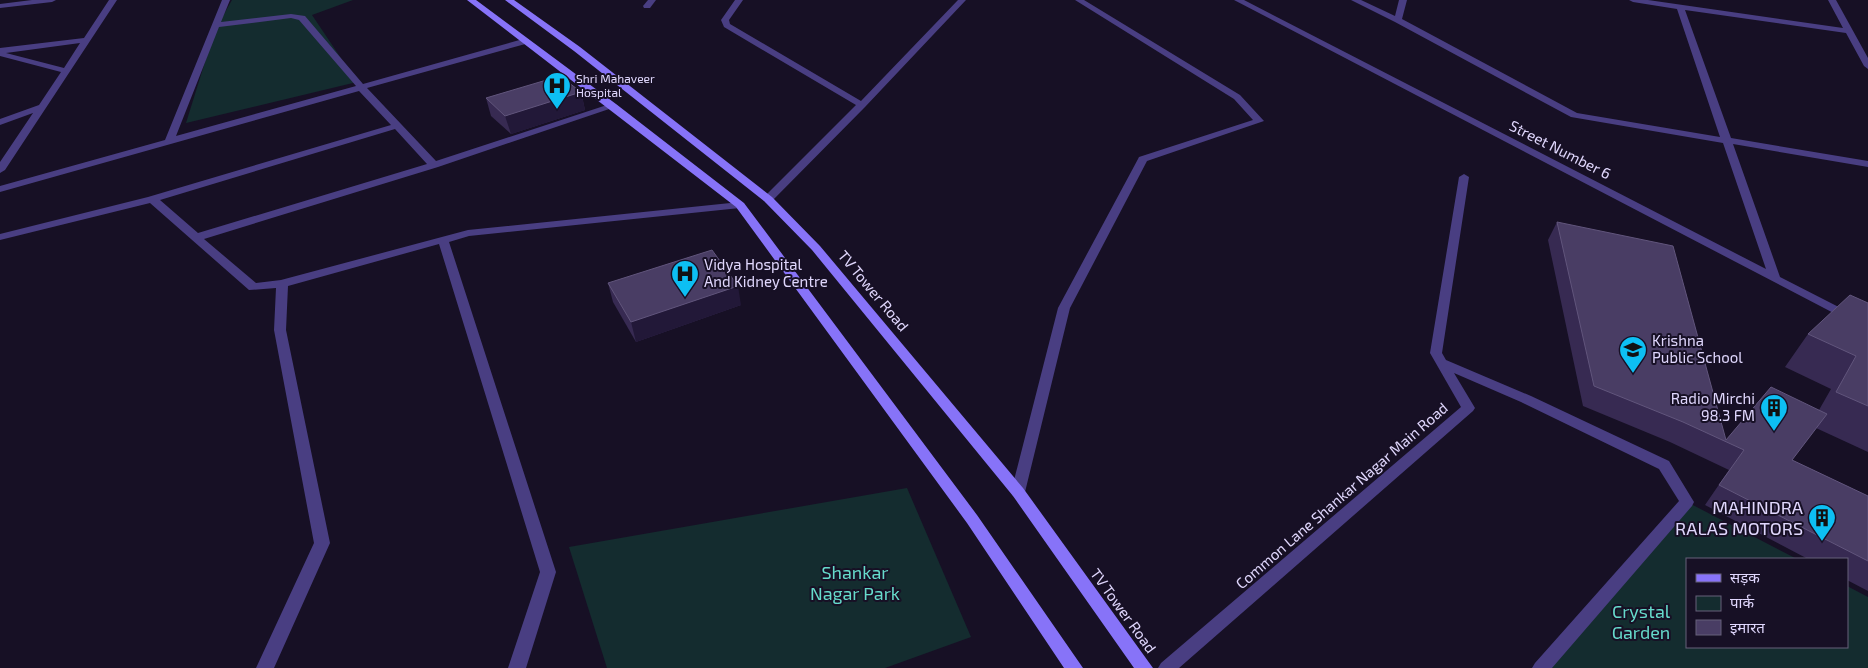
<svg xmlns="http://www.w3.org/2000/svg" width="1868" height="668" font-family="'Exo 2','Noto Sans Devanagari',sans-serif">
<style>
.green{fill:#142c2f}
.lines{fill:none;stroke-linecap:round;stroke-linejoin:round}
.minor{fill:#493e82;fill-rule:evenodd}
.secondary{fill:#8773f8;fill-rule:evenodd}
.wall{fill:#372a52}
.shaded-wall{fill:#221838}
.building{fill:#493d64;stroke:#61557c}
.labels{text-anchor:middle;stroke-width:4;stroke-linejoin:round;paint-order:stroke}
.far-poi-label{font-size:12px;fill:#e0d7fd;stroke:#171025;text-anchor:start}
.street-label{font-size:15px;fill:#e0d7fd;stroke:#171025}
.poi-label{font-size:15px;fill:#e0d7fd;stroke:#171025;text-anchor:start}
.near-poi-label{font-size:18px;fill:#e0d7fd;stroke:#171025;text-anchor:end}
.near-park-label{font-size:18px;fill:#66dacb;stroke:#171025}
</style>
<rect width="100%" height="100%" fill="#171025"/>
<g class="green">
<path d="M232,0H353L312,15L357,82L186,123L215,30Z"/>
<path d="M907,488L971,637L885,668H607L569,547Z"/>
<path d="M1687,502L1797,559H1687V647H1847V586L1868,597V668H1541Z"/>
</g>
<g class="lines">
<g class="minor">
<path d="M32,0H56L52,2L0,8V4Z"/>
<path d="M109,0H117L5,170L0,173V162L33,113L0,125V119L39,105L61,72L0,56V48L84,38ZM80,43L64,68L6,53Z"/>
<path d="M222,0H230L221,22L291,14L305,16L363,84L523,39H529V43L367,88L436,161L610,104L613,103L618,106L438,167L204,239L256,283L281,280L468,230L740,202L745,205L740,208L469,236L449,242L556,572L526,668H508L540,572L439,244L288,286L286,330L330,543L274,668H256L314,543L274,330L276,288L249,290L150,203L0,240V234L148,197L391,125L359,91L0,192V186L165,140ZM291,18L299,20L356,86L176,136L219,27ZM395,129L427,164L198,233L160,200Z"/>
<path d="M648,0H656L650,8H644L643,6Z"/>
<path d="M735,0H743L729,20L730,24L861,101L958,0H966L865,107L772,201H764L763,199L764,197L856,105L724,27L721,20Z"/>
<path d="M1075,0H1084L1240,95L1264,121L1147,161L1070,308L1025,492L1023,496L1018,498L1013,496L1011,492L1058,308L1138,159L1139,157L1253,120L1234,99Z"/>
<path d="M1234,0H1244L1766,269L1723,143L1571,117L1395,22L1351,0H1361L1395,16L1399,0H1407L1402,19L1577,113L1720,137L1677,9L1633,2L1629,0H1648L1843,28L1828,0H1836L1868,58V69L1864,66L1846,33L1685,10L1731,138L1868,161V167L1733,144L1780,277L1868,322V331Z"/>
<path d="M1464,174L1469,177L1442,353L1446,360L1531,396L1669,461L1694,502L1692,506L1552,668H1532L1535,663L1679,501L1659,469L1521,402L1454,373L1475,408L1473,411L1179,668H1158L1161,663L1461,407L1430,353L1459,177Z"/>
</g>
<g class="secondary">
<path d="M467,0H476L616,104L744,203L977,515L1083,668H1064L967,523L736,207Z"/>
<path d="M505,0H514L580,47L772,197L820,246L1023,488L1153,668H1134L1013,496L812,250L764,201L574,51Z"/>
</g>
</g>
<g class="wall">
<path d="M581,92L585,110L511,134L491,116L486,98Z"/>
<path d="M1557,222L1726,440L1819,410L1831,389L1785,367L1808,334L1868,303V452L1816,428L1792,460L1868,496V591L1847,580V559H1808L1705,505L1729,470L1670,442L1583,406L1548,240Z"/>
<path d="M608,283L741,305L636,342L613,302Z"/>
</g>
<g class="shaded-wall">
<path d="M581,92L585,110L511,134L505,116Z"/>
<path d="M738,286L741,305L636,342L631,322Z"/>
</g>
<g class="building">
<path d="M560,76L581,92L505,116L486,98Z"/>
<path d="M1557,222L1673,246L1726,440L1771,387L1827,414L1792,460L1868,496V561L1719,485L1744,450L1683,422L1594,386Z"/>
<path d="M712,250L738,286L631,322L608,283Z"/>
<path d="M1850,295L1868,303V406L1836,392L1856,356L1808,334Z"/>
</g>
<defs>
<symbol id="hospital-pin" viewBox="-11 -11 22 30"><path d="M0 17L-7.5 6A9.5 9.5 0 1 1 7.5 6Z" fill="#0dbff3" stroke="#171025"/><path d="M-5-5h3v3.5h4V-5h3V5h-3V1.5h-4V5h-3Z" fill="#111"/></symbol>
<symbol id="school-pin" viewBox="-11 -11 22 30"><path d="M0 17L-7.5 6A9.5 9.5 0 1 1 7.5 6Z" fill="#0dbff3" stroke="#171025"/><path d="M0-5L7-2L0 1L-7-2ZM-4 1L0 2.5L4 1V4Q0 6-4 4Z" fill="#111"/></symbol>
<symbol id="building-pin" viewBox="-11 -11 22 30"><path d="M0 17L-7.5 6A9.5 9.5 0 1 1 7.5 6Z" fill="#0dbff3" stroke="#171025"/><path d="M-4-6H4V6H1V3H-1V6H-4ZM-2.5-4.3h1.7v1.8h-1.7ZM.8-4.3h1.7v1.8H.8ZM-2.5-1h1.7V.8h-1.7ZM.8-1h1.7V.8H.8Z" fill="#111"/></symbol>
</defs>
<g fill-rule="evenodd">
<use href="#hospital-pin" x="541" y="70" width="32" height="43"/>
<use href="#hospital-pin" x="669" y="258" width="32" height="43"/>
<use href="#school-pin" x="1617" y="334" width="32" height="43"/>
<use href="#building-pin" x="1758" y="392" width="32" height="43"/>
<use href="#building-pin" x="1806" y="502" width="32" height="43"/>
</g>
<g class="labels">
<g class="far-poi-label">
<text x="576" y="83">Shri Mahaveer<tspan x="576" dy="14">Hospital</tspan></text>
</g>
<g class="street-label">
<text transform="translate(1560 150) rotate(27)" y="5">Street Number 6</text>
<text transform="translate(873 291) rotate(50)" y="5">TV Tower Road</text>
<text transform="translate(1342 496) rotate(-41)" y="5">Common Lane Shankar Nagar Main Road</text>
<text transform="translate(1123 611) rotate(54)" y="5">TV Tower Road</text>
</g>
<g class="poi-label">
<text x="704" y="270">Vidya Hospital<tspan x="704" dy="17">And Kidney Centre</tspan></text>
<text x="1652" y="346">Krishna<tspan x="1652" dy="17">Public School</tspan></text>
<text x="1755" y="404" text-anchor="end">Radio Mirchi<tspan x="1755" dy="17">98.3 FM</tspan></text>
</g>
<g class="near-poi-label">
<text x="1803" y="514">MAHINDRA<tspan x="1803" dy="21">RALAS MOTORS</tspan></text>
</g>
<g class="near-park-label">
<text x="855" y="579">Shankar<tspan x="855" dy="21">Nagar Park</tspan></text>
<text x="1641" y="618">Crystal<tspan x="1641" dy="21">Garden</tspan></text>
</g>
</g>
<rect x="1686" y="558" width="162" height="90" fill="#171025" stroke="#67607b"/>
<rect x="1696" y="574" width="25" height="8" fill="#8773f8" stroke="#67607b"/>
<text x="1730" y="583" font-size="15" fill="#e0d7fd">सड़क</text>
<rect x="1696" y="596" width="25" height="15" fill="#142c2f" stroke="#67607b"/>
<text x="1730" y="608" font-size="15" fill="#e0d7fd">पार्क</text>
<rect x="1696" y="620" width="25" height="15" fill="#493d64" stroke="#67607b"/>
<text x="1730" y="633" font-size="15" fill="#e0d7fd">इमारत</text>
</svg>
